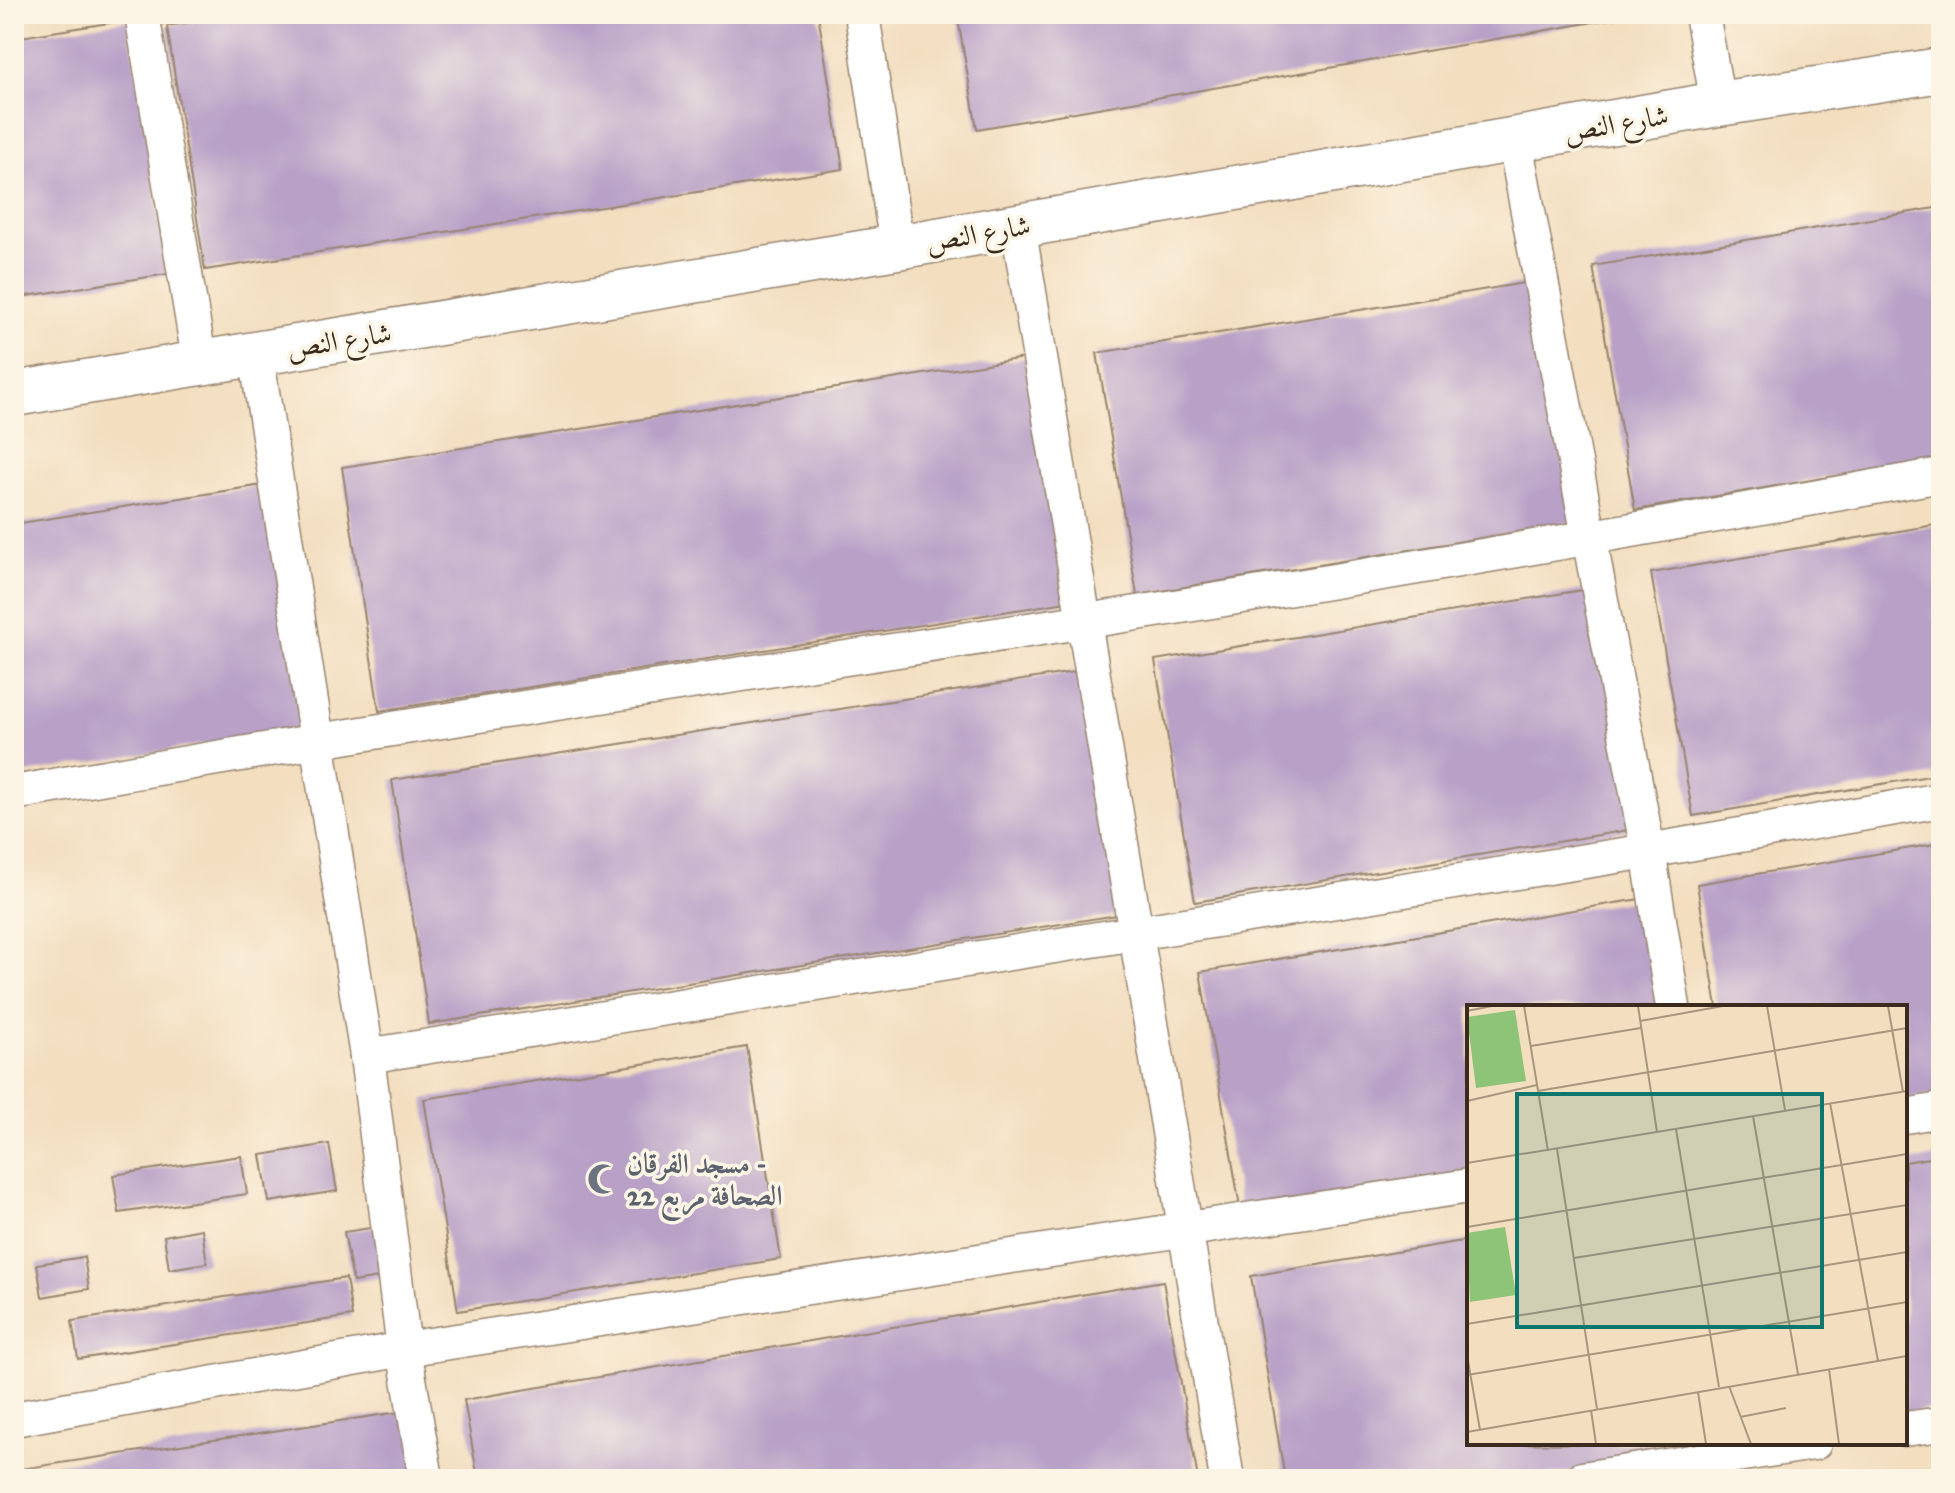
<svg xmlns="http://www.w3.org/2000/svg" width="1955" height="1493" font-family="'IM FELL Great Primer',Amiri,serif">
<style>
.building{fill:#b8a0c7}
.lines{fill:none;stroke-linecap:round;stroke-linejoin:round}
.minor-casing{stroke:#97846f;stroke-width:37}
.tertiary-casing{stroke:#97846f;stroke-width:47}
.minor{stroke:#fff;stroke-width:34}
.tertiary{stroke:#fff;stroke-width:44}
.labels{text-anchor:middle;stroke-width:7;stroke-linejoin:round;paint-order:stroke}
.street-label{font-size:28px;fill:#3b2a1e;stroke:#fcf5e5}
.worship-label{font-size:28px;font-weight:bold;fill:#5b616d;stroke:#fcf5e5;text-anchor:start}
.inset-road{fill:none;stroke:#a9967f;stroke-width:2}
.view{fill:#0f766e;fill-opacity:0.15;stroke:#0f766e;stroke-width:4}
.inset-edge{fill:none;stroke:#3b2a1e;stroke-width:4}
</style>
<rect width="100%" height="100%" fill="#fcf5e5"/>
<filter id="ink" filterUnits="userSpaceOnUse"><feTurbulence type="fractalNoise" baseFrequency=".0125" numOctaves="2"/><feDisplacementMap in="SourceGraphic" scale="16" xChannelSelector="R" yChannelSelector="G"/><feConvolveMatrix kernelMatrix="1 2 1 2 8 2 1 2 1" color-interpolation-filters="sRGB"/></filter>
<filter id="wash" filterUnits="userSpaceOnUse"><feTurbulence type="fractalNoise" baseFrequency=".006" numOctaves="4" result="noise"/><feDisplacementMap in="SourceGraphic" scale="32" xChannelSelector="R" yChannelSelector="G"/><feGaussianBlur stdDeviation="1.8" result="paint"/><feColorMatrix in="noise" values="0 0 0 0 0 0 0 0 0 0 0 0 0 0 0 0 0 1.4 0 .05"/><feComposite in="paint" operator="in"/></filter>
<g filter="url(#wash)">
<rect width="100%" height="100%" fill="#f3dec0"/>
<g id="blocks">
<g class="building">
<path d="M244,14H818L843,169L205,270L167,26Z"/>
<path d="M957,14H1628V16L977,129Z"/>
<path d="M128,20L168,274L14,298V38Z"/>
<path d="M1941,207V458L1635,510L1593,266Z"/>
<path d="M1543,280L1583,521L1137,595L1097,353Z"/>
<path d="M1049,354L1086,599L379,711L342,467Z"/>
<path d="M269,484L305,728L14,775V524Z"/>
<path d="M1941,524V774L1693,816L1651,573Z"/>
<path d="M1601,587L1641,828L1195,902L1155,660Z"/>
<path d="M1099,668L1136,912L429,1024L392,780Z"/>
<path d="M1941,843V1093L1905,1099V1007H1717L1697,884Z"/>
<path d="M1646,898L1664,1007H1469V1175L1241,1213L1200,972Z"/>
<path d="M747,1047L781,1259L458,1311L424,1099Z"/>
<path d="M14,1056L20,1082L14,1083Z"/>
<path d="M329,1144L337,1191L269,1202L261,1155Z"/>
<path d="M241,1156L247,1194L119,1213L113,1175Z"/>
<path d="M1941,1156V1406L1905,1413V1162Z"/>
<path d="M377,1227L385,1277L353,1282L344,1232Z"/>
<path d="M202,1229L207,1263L169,1269L164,1236Z"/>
<path d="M1469,1240V1443L1738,1445L1526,1479H1285L1251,1276Z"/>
<path d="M84,1257L89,1289L42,1297L37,1264Z"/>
<path d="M346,1278L352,1316L78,1359L72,1321Z"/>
<path d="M1163,1281L1198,1479H478L464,1400Z"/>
<path d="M413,1410L423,1479H14V1470Z"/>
<path d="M1941,1471V1479H1904V1477Z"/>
</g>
</g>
</g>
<g filter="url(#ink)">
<use href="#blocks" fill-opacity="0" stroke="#97846f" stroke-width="2"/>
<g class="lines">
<defs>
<g id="minor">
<path d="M142,14L200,365"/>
<path d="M862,14L897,247"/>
<path d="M1702,14L1718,104"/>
<path d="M1515,142L1648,851L1673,1007"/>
<path d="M1018,226L1227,1479"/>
<path d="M256,354L367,1056L404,1349L426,1479"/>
<path d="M14,793C368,730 724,677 1080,622C1368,577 1654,527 1941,475"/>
<path d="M367,1056L1648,851L1941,800"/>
<path d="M1905,1116L1941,1110"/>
<path d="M14,1419L404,1349L1469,1186"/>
<path d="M1905,1429L1941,1424"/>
<path d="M1582,1479L1814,1443"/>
</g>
<path id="tertiary" d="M14,394L897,247L1718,104L1941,70"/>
</defs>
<use href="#minor" class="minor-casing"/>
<use href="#tertiary" class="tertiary-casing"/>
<use href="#minor" class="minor"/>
<use href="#tertiary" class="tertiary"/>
</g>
</g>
<defs>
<symbol id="mosque-bare" viewBox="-9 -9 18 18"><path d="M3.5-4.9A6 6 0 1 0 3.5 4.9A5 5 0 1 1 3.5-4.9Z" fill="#6b7280" stroke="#fcf5e5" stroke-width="2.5" paint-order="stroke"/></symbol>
</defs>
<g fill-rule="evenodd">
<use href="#mosque-bare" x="581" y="1157" width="44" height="44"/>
</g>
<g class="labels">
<g class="street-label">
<text transform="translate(1616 123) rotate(-10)" y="10">شارع النص</text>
<text transform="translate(978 233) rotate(-10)" y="10">شارع النص</text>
<text transform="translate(339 340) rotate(-9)" y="10">شارع النص</text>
</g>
<g class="worship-label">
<text x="627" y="1173">مسجد الفرقان -<tspan x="627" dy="32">الصحافة مربع 22</tspan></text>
</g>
</g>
<g transform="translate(1467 1005)">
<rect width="440" height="440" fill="#f3dec0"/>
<path d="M48,5L59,76L9,83L0,12ZM38,222L49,290L3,297L0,228Z" fill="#8dc478"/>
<path class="inset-road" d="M57,1L81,146M171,1L190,127M300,1L318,105M421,1L436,87M0,6L25,1M173,16L256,1M64,41L174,23M71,86L440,23M0,96L70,80M363,98L411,356M286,111L331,369M209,124L252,382M90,144L130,404M0,158L440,86M0,222L440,149M107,253L440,200M0,319L440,247M0,350L13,425M362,364L372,439M0,370L440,297M262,381L284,439M231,387L239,439M124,405L129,439M273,412L319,403M0,427L440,351"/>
<path class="view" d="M50,89H355V322H50Z"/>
<rect width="440" height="440" class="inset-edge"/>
</g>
<rect width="1955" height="1493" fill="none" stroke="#fcf5e5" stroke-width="48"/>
</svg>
